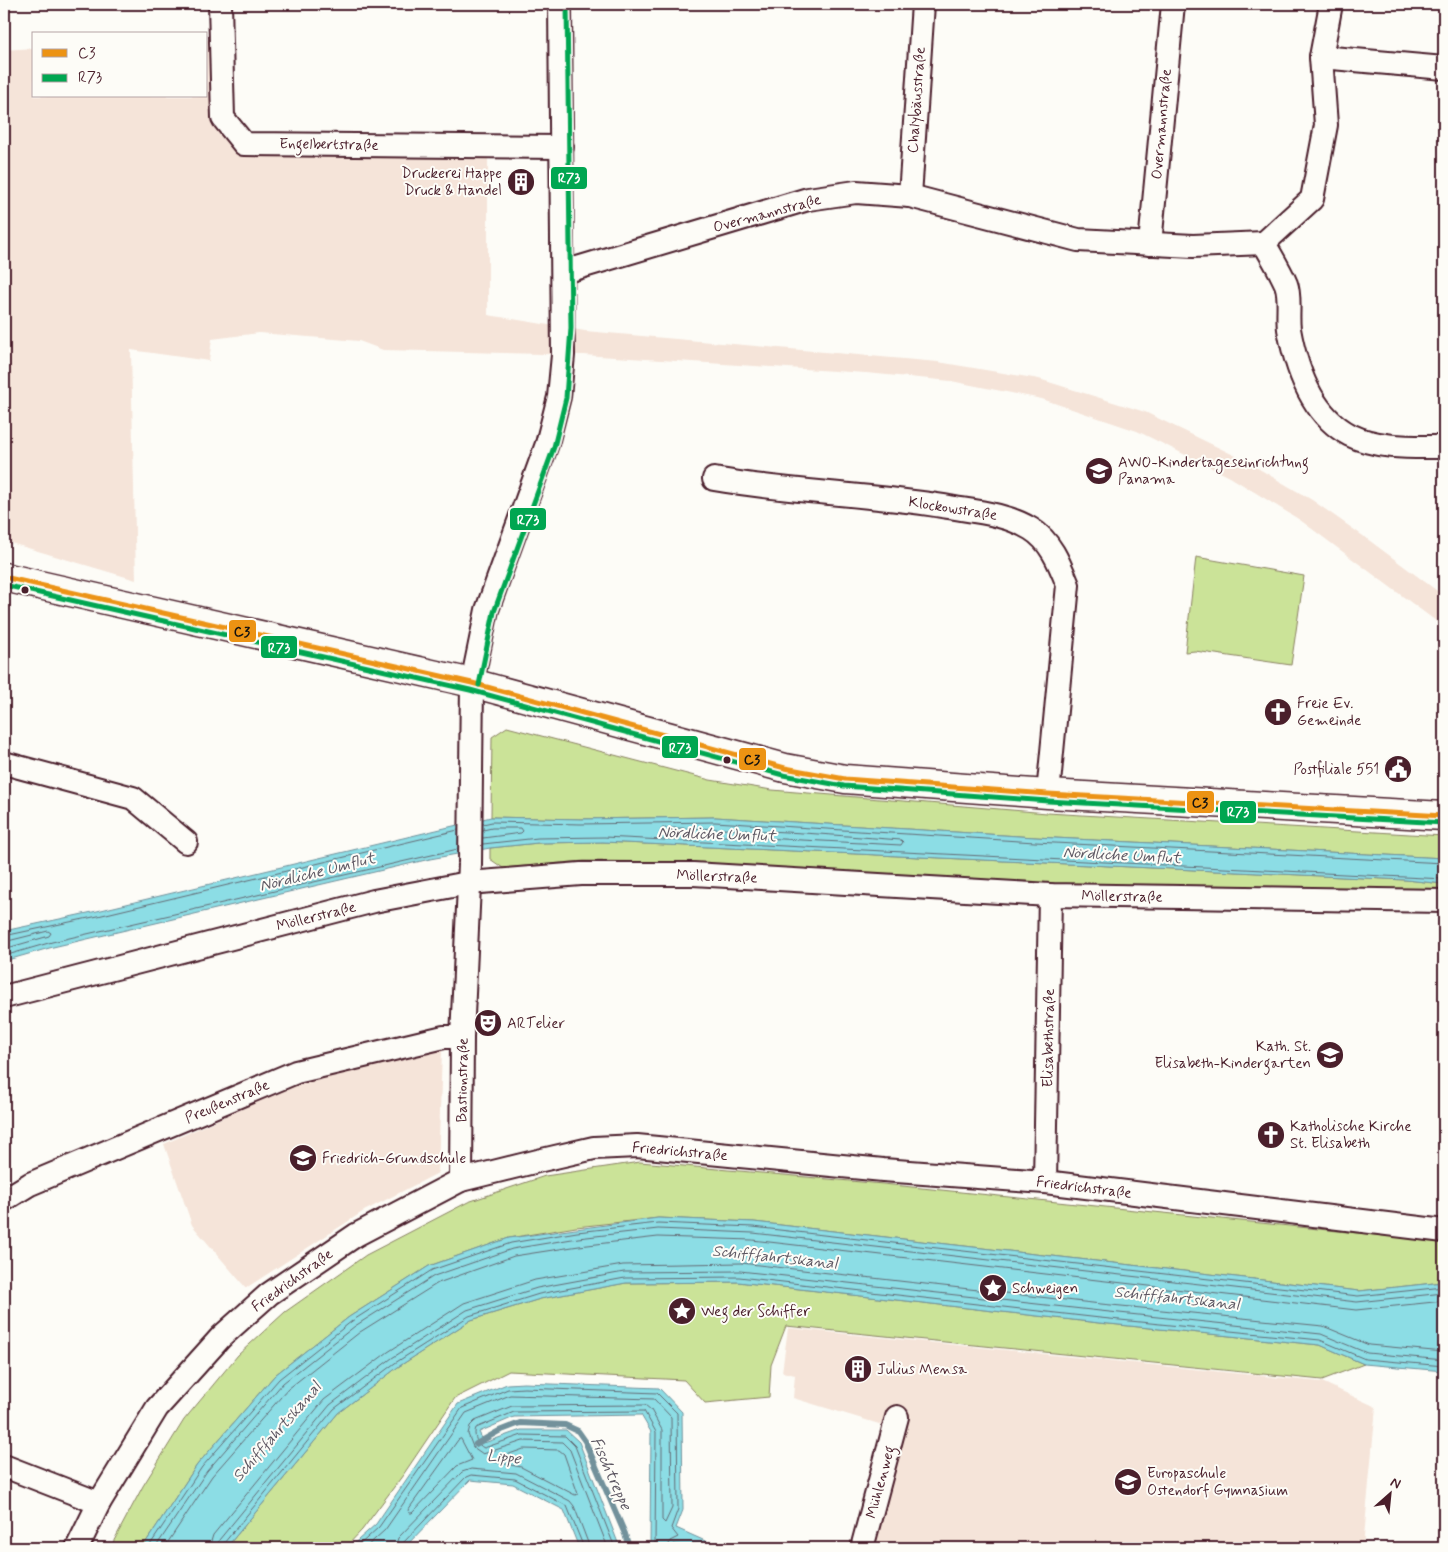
<svg xmlns="http://www.w3.org/2000/svg" width="1448" height="1552" font-family="Mynerve,sans-serif">
<style>
.built{fill:#f5e4d9}
.green{fill:#cbe398;stroke:#8a8162}
.water{fill:#8cdde5;stroke:#72919b}
.lines{fill:none;stroke-linecap:round;stroke-linejoin:round}
.shore{stroke:#646b75;stroke-width:1}
.stream{stroke:#72919b;stroke-width:6}
.street-casing{stroke:#4a1f2b;stroke-width:26}
.secondary-casing{stroke:#4a1f2b;stroke-width:31}
.street{stroke:#fdfcf7;stroke-width:22}
.secondary{stroke:#fdfcf7;stroke-width:28}
.bus-1-casing{stroke:#fdfcf7;stroke-width:9}
.bus-2-casing{stroke:#fdfcf7;stroke-width:9}
.bus-1{stroke:#ec9313;stroke-width:5}
.bus-2{stroke:#00a651;stroke-width:5}
.bus-dot{fill:#4a1f2b;stroke:#fdfcf7;stroke-width:2}
.labels{text-anchor:middle;stroke-width:4;stroke-linejoin:round;paint-order:stroke}
.street-label{font-size:15px;fill:#4a1f2b;stroke:#fdfcf7}
.poi-label{font-size:15px;fill:#4a1f2b;stroke:#fdfcf7;text-anchor:start}
.water-label{font-size:16px;font-style:italic;fill:#5e5863;stroke:#fdfcf7}
.line-badge{stroke:#fdfcf7;stroke-width:2}
.badge-label{font-size:14px;text-anchor:middle;font-weight:bold;fill:#fff}
.pale-badge-label{font-size:14px;text-anchor:middle;font-weight:bold;fill:#111}
</style>
<rect width="100%" height="100%" fill="#fdfcf7"/>
<filter id="ink" filterUnits="userSpaceOnUse"><feTurbulence type="fractalNoise" baseFrequency=".02" numOctaves="2"/><feDisplacementMap in="SourceGraphic" scale="10" xChannelSelector="R" yChannelSelector="G"/><feConvolveMatrix kernelMatrix="1 2 1 2 8 2 1 2 1" color-interpolation-filters="sRGB"/></filter>
<g filter="url(#ink)">
<g class="built">
<path d="M221,39L223,118L244,144L488,146V315L585,331L938,362L1039,379L1145,412L1242,459L1312,500L1366,538L1444,596V627L1300,520L1230,477L1137,431L1042,399L951,381L866,373L583,355L383,350L359,341L259,333L212,339L209,361L131,350L136,580L4,541V50L34,48V96H206V40Z"/>
<path d="M442,1050L438,1173L364,1211L246,1288L192,1225L164,1144L306,1080Z"/>
<path d="M788,1328L1322,1382L1376,1407L1363,1548H878L875,1545L872,1535L899,1430L793,1398L795,1375L782,1372Z"/>
</g>
<g class="green">
<path d="M1196,557L1304,576L1291,665L1195,651L1185,652Z"/>
<path d="M507,727L710,780L772,790L1047,813L1444,836V858L1035,837L715,817L581,819L491,817L492,737Z"/>
<path d="M603,842L1406,880L1444,884V891L1050,885L692,862L584,861L503,868L490,859V848L538,843Z"/>
<path d="M640,1162L883,1184L1444,1242V1282L1359,1291L754,1222L658,1218L576,1227L509,1238L429,1266L349,1317L275,1375L197,1465L142,1548H110L143,1486L184,1420L238,1355L285,1312L366,1255L468,1202L545,1176Z"/>
<path d="M738,1282L1099,1323L1320,1345L1364,1364L1322,1380L786,1326L771,1365L769,1397L705,1403L684,1380L509,1371L455,1398L403,1475L362,1530L345,1548H226L338,1413L398,1367L471,1320L540,1299L626,1283Z"/>
</g>
<g class="water">
<path d="M491,817L581,819L715,817L1035,837L1444,858V884L1406,880L603,842L538,843L490,848L430,859L53,947L4,961V931L97,911Z"/>
<path d="M658,1218L754,1222L1359,1291L1444,1282V1371L1364,1364L1320,1345L1099,1323L738,1282L626,1283L540,1299L471,1320L398,1367L338,1413L226,1548H142L197,1465L275,1375L349,1317L429,1266L509,1238Z"/>
<path d="M524,1383L659,1388L682,1412L683,1510L676,1528L721,1548H691L674,1544L673,1548H650L651,1432L641,1415L514,1417L479,1432L484,1443L521,1430H566L579,1442L620,1548H579L564,1510L513,1484L470,1480L404,1548H349L376,1524L458,1404L507,1384Z"/>
</g>
<g class="lines">
<g class="shore">
<path d="M483,824L492,822L581,824L715,822L1035,842L1444,863"/>
<path d="M663,828C742,828 822,834 901,840L903,842L901,845L663,833L661,831Z"/>
<path d="M483,838L521,833L523,831L521,828H492L483,830"/>
<path d="M483,844L538,838L604,837L1444,879"/>
<path d="M4,936L98,916L458,830"/>
<path d="M4,942L48,931L51,933L49,936L4,949"/>
<path d="M4,956L52,942L458,849"/>
<path d="M461,1439L472,1460L457,1466L412,1513H409L408,1510L458,1440Z"/>
<path d="M524,1449L559,1450L564,1454L578,1494L575,1495L521,1467L495,1462L496,1459Z"/>
<path d="M148,1548L202,1467L279,1379L352,1321L432,1270L511,1243L577,1232L658,1223L753,1227L1358,1296L1444,1287"/>
<path d="M155,1548L207,1471L283,1383L355,1326L434,1276L512,1249L578,1238L658,1229L753,1233L1357,1302L1444,1293"/>
<path d="M164,1548L212,1476L288,1389L360,1332L438,1283L514,1256L579,1246L658,1237L752,1240L1356,1310L1444,1301"/>
<path d="M209,1548L213,1535L324,1400L388,1352L464,1303L535,1280L623,1265L741,1263L1101,1304L1323,1326L1369,1345L1444,1352"/>
<path d="M217,1548L219,1540L330,1405L392,1358L467,1310L537,1288L624,1272L740,1271L1100,1311L1321,1334L1367,1353L1444,1360"/>
<path d="M223,1548L224,1543L334,1409L395,1363L469,1316L539,1294L625,1278L739,1277L1100,1318L1320,1340L1365,1359L1444,1366"/>
<path d="M356,1548L379,1527L462,1408L508,1389L524,1388L657,1393L677,1413L678,1509L671,1528L678,1537L670,1541L668,1548"/>
<path d="M365,1548L385,1530L466,1413L510,1395L654,1399L671,1417L672,1508L665,1523L662,1520V1430L651,1410L645,1405L512,1406L475,1421L470,1426L468,1434L473,1447L483,1454L523,1441L562,1442L570,1450L608,1548"/>
<path d="M395,1548L398,1538L462,1472L471,1469L516,1473L570,1501L574,1506L590,1548"/>
<path d="M401,1548L403,1543L466,1477L471,1475L515,1479L567,1506L584,1548"/>
<path d="M615,1548L575,1446L565,1436L522,1435L484,1448C477,1445 473,1435 476,1428L514,1412L644,1411L656,1432L655,1548"/>
</g>
<path class="stream" d="M476,1444L499,1431L520,1423L565,1425L578,1431L585,1441L625,1534L629,1548"/>
<defs>
<g id="street">
<path d="M220,4L223,118L244,144L562,147"/>
<path d="M1331,4L1321,57L1326,125L1312,199L1264,243C1271,256 1280,270 1286,284C1291,297 1287,315 1289,329C1296,368 1312,415 1350,435C1378,449 1414,447 1444,447"/>
<path d="M1321,57L1444,68"/>
<path d="M910,196L923,4"/>
<path d="M1150,244L1173,4"/>
<path d="M564,272L808,199L856,192L910,196L1078,240L1193,246L1264,243"/>
<path d="M714,479C794,493 875,494 955,508C981,512 1008,515 1031,529C1051,541 1060,565 1068,585L1048,794"/>
<path d="M4,763L133,798L186,842"/>
<path d="M4,997L374,901L468,883L581,874H693L1050,895L1444,901"/>
<path d="M461,1180L462,1037L470,864L472,683L487,610L547,444L559,397L563,355L560,4"/>
<path d="M1045,1182L1050,895"/>
<path d="M4,1200L30,1184L296,1072L444,1037H462"/>
<path d="M4,1466L99,1503"/>
<path d="M77,1548L99,1503L157,1408L221,1337L269,1294L356,1235L461,1180L542,1160L594,1148L637,1146L883,1170L1045,1182L1444,1231"/>
<path d="M862,1548L897,1417"/>
</g>
<path id="secondary" d="M4,577L472,683L785,768L845,779L1048,794L1444,816"/>
</defs>
<use href="#street" class="street-casing"/>
<use href="#secondary" class="secondary-casing"/>
<use href="#street" class="street"/>
<use href="#secondary" class="secondary"/>
<defs>
<path id="bus-1" d="M4,577L472,683L785,768L845,779L1048,794L1444,816"/>
<g id="bus-2">
<path d="M4,585L470,690L783,775L844,786L1048,801L1444,823"/>
<path d="M479,685L494,612L554,447L566,398L571,328L567,4"/>
</g>
</defs>
<use href="#bus-1" class="bus-1-casing"/>
<use href="#bus-2" class="bus-2-casing"/>
<use href="#bus-1" class="bus-1"/>
<use href="#bus-2" class="bus-2"/>
</g>
</g>
<defs>
<symbol id="building-disc" viewBox="-11 -11 22 22"><circle r="9.5" fill="#4a1f2b" stroke="#fdfcf7"/><path d="M-4-6H4V6H1V3H-1V6H-4ZM-2.5-4.3h1.7v1.8h-1.7ZM.8-4.3h1.7v1.8H.8ZM-2.5-1h1.7V.8h-1.7ZM.8-1h1.7V.8H.8Z" fill="#fff"/></symbol>
<symbol id="school-disc" viewBox="-11 -11 22 22"><circle r="9.5" fill="#4a1f2b" stroke="#fdfcf7"/><path d="M0-5L7-2L0 1L-7-2ZM-4 1L0 2.5L4 1V4Q0 6-4 4Z" fill="#fff"/></symbol>
<symbol id="church-disc" viewBox="-11 -11 22 22"><circle r="9.5" fill="#4a1f2b" stroke="#fdfcf7"/><path d="M-1.2-6h2.4v3.5h3.3v2.4h-3.3V6h-2.4V-.1h-3.3v-2.4h3.3Z" fill="#fff"/></symbol>
<symbol id="civic-disc" viewBox="-11 -11 22 22"><circle r="9.5" fill="#4a1f2b" stroke="#fdfcf7"/><path d="M-.6-6.5H3V-4.5H.6V-3L4-1V1h2V6H-6V1h2V-1L-.6-3ZM-1.2 2.5V6h2.4V2.5Z" fill="#fff"/></symbol>
<symbol id="theatre-disc" viewBox="-11 -11 22 22"><circle r="9.5" fill="#4a1f2b" stroke="#fdfcf7"/><path d="M-5-5.5Q0-4 5-5.5V0Q5 5 0 6Q-5 5-5 0ZM-3.3-2.5H-1v1.5H-3.3ZM1-2.5H3.3v1.5H1ZM-2.8 1Q0 5.5 2.8 1Z" fill="#fff"/></symbol>
<symbol id="sight-disc" viewBox="-11 -11 22 22"><circle r="9.5" fill="#4a1f2b" stroke="#fdfcf7"/><path d="M0-6L1.8-2.2L6-1.7L2.9 1.2L3.7 5.4L0 3.3L-3.7 5.4L-2.9 1.2L-6-1.7L-1.8-2.2Z" fill="#fff"/></symbol>
</defs>
<g fill-rule="evenodd">
<use href="#building-disc" x="505" y="166" width="32" height="32"/>
<use href="#school-disc" x="1083" y="455" width="32" height="32"/>
<use href="#church-disc" x="1262" y="696" width="32" height="32"/>
<use href="#civic-disc" x="1382" y="753" width="32" height="32"/>
<use href="#theatre-disc" x="472" y="1007" width="32" height="32"/>
<use href="#school-disc" x="1314" y="1039" width="32" height="32"/>
<use href="#church-disc" x="1255" y="1119" width="32" height="32"/>
<use href="#school-disc" x="287" y="1142" width="32" height="32"/>
<use href="#sight-disc" x="977" y="1272" width="32" height="32"/>
<use href="#sight-disc" x="666" y="1295" width="32" height="32"/>
<use href="#building-disc" x="842" y="1353" width="32" height="32"/>
<use href="#school-disc" x="1112" y="1466" width="32" height="32"/>
</g>
<g class="bus-dot">
<circle cx="25" cy="590" r="4.5"/>
<circle cx="727" cy="760" r="4.5"/>
</g>
<g class="labels">
<g class="street-label">
<text transform="translate(916 100) rotate(-86)" y="5">Chalybäusstraße</text>
<text transform="translate(1161 124) rotate(-85)" y="5">Overmannstraße</text>
<text transform="translate(329 144) rotate(1)" y="5">Engelbertstraße</text>
<text transform="translate(767 213) rotate(-15)" y="5">Overmannstraße</text>
<text transform="translate(953 508) rotate(9)" y="5">Klockowstraße</text>
<text transform="translate(717 876) rotate(2)" y="5">Möllerstraße</text>
<text transform="translate(1122 896) rotate(1)" y="5">Möllerstraße</text>
<text transform="translate(316 916) rotate(-14)" y="5">Möllerstraße</text>
<text transform="translate(1048 1038) rotate(-89)" y="5">Elisabethstraße</text>
<text transform="translate(462 1080) rotate(-89)" y="5">Bastionstraße</text>
<text transform="translate(227 1101) rotate(-23)" y="5">Preußenstraße</text>
<text transform="translate(680 1151) rotate(5)" y="5">Friedrichstraße</text>
<text transform="translate(1084 1187) rotate(7)" y="5">Friedrichstraße</text>
<text transform="translate(292 1280) rotate(-36)" y="5">Friedrichstraße</text>
<text transform="translate(880 1482) rotate(-75)" y="5">Mühlenweg</text>
</g>
<g class="poi-label">
<text x="502" y="178" text-anchor="end">Druckerei Happe<tspan x="502" dy="17">Druck &amp; Handel</tspan></text>
<text x="1118" y="467">AWO-Kindertageseinrichtung<tspan x="1118" dy="17">Panama</tspan></text>
<text x="1297" y="708">Freie Ev.<tspan x="1297" dy="17">Gemeinde</tspan></text>
<text x="1379" y="774" text-anchor="end">Postfiliale 551</text>
<text x="507" y="1028">ARTelier</text>
<text x="1311" y="1051" text-anchor="end">Kath. St.<tspan x="1311" dy="17">Elisabeth-Kindergarten</tspan></text>
<text x="1290" y="1131">Katholische Kirche<tspan x="1290" dy="17">St. Elisabeth</tspan></text>
<text x="322" y="1163">Friedrich-Grundschule</text>
<text x="1012" y="1293">Schweigen</text>
<text x="701" y="1316">Weg der Schiffer</text>
<text x="877" y="1374">Julius Mensa</text>
<text x="1147" y="1478">Europaschule<tspan x="1147" dy="17">Ostendorf Gymnasium</tspan></text>
</g>
<g class="water-label">
<text transform="translate(717 833) rotate(2)" y="6">Nördliche Umflut</text>
<text transform="translate(1122 854) rotate(3)" y="6">Nördliche Umflut</text>
<text transform="translate(317 871) rotate(-14)" y="6">Nördliche Umflut</text>
<text transform="translate(775 1256) rotate(6)" y="6">Schifffahrtskanal</text>
<text transform="translate(1177 1297) rotate(6)" y="6">Schifffahrtskanal</text>
<text transform="translate(276 1431) rotate(-49)" y="6">Schifffahrtskanal</text>
<text transform="translate(504 1456) rotate(6)" y="6">Lippe</text>
<text transform="translate(612 1473) rotate(66)" y="6">Fischtreppe</text>
</g>
</g>
<g class="line-badge">
<rect x="550" y="166" width="38" height="24" rx="5" fill="#00a651"/>
<rect x="509" y="507" width="38" height="24" rx="5" fill="#00a651"/>
<rect x="228" y="619" width="29" height="24" rx="5" fill="#ec9313"/>
<rect x="260" y="635" width="38" height="24" rx="5" fill="#00a651"/>
<rect x="661" y="735" width="38" height="24" rx="5" fill="#00a651"/>
<rect x="738" y="747" width="29" height="24" rx="5" fill="#ec9313"/>
<rect x="1186" y="790" width="29" height="24" rx="5" fill="#ec9313"/>
<rect x="1219" y="800" width="38" height="24" rx="5" fill="#00a651"/>
</g>
<g class="badge-label">
<text x="569" y="182">R73</text>
<text x="528" y="524">R73</text>
<text x="279" y="652">R73</text>
<text x="680" y="752">R73</text>
<text x="1238" y="816">R73</text>
</g>
<g class="pale-badge-label">
<text x="242" y="636">C3</text>
<text x="752" y="764">C3</text>
<text x="1200" y="807">C3</text>
</g>
<rect width="1448" height="1552" fill="none" stroke="#fdfcf7" stroke-width="20"/>
<rect x="10" y="10" width="1428" height="1532" fill="none" stroke="#4a1f2b" stroke-width="2" filter="url(#ink)"/>
<rect x="32" y="32" width="175" height="65" fill="#fdfcf7" stroke="#b5a4a5"/>
<rect x="42" y="49" width="25" height="8" fill="#ec9313" stroke="#b5a4a5"/>
<text x="78" y="58" font-size="15" fill="#4a1f2b">C3</text>
<rect x="42" y="74" width="25" height="8" fill="#00a651" stroke="#b5a4a5"/>
<text x="78" y="82" font-size="15" fill="#4a1f2b">R73</text>
<g transform="translate(1390 1494) rotate(27)" stroke="#fdfcf7" stroke-width="4" paint-order="stroke">
<path d="M0-4L9 19L0 12L-9 19Z" fill="#4a1f2b"/>
<text y="-8" font-size="14" font-weight="bold" text-anchor="middle" fill="#4a1f2b">N</text>
</g>
</svg>
